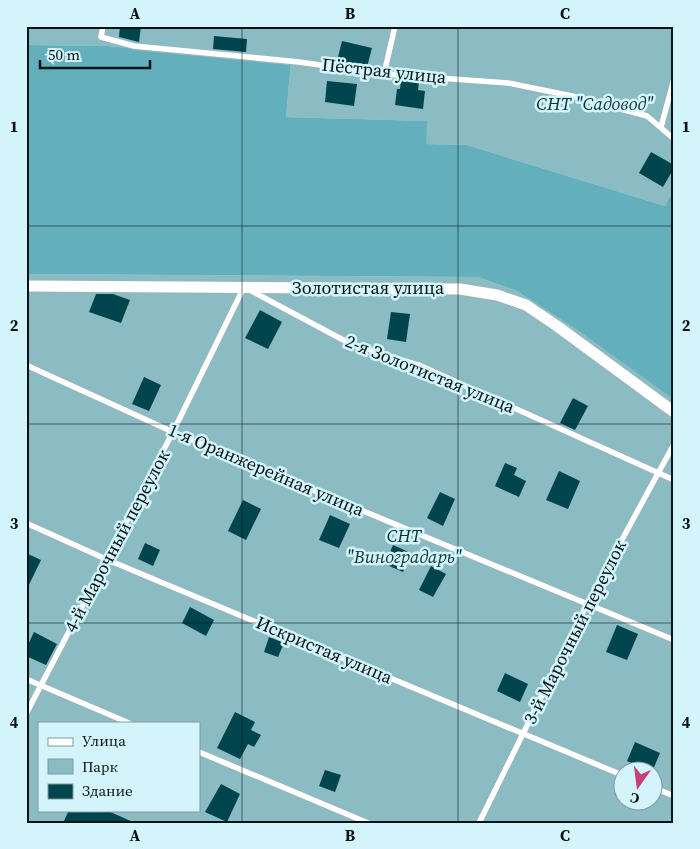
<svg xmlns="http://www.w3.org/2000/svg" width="700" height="849" font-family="'Source Serif 4',serif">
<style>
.green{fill:#8bbbc3;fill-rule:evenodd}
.forest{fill:#63b0bc}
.building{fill:#00454d}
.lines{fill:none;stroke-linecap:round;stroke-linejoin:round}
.lane-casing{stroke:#97b7bc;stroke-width:8}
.street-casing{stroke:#97b7bc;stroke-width:14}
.lane{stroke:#fff;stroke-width:5.5}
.street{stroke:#fff;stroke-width:11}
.grid{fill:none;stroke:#071315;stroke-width:1;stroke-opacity:0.55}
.labels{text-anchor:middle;stroke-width:5;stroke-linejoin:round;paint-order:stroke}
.street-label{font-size:18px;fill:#071315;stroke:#d3f4fa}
.park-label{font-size:18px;font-style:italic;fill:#0d3439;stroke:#d3f4fa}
.neatline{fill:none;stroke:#071315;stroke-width:2}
.grid-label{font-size:16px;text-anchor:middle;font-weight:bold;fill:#071315}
</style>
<rect width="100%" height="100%" fill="#c6e7ed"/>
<g class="green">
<path d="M26,26H674V188L665,206L467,145L425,144L426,121L286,117L291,63L108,46L26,45Z"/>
<path d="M26,274L478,277L517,291L580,332L674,400V823H26ZM39,723H199V810H39ZM622,772H652V802H622Z"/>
</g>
<path class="forest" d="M26,45L108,46L291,63L286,117L427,121L426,144L467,145L665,206L674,188V400L580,332L517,291L478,277L26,274Z"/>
<g class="building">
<path d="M120,26H141L139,42L119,37Z"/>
<path d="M214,36L247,39L246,52L213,49Z"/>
<path d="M342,41L372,48L367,67L337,61Z"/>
<path d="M401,80L419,82L418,90L425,91L423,109L395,105L397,89H400Z"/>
<path d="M327,81L357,84L354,106L325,102Z"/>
<path d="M651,152L674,165V168L663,187L639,173Z"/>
<path d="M96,294H113L130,300L121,323L89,312Z"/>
<path d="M260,310L282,322L268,349L245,338Z"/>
<path d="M391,312L410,314L406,342L387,339Z"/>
<path d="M144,377L161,385L149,411L132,404Z"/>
<path d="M573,398L588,406L575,430L560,423Z"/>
<path d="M505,463L517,468L514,475L526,481L519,497L495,486Z"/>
<path d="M559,471L580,481L568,509L546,500Z"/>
<path d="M440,492L455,499L443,526L427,518Z"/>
<path d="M243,500L261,509L246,540L228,531Z"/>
<path d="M330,515L350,524L339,548L319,540Z"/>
<path d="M145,543L160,550L153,566L138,559Z"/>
<path d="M393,545L411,553L403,572L385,564Z"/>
<path d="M26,553L41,560L26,591Z"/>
<path d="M431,566L446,574L433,597L419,590Z"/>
<path d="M190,607L214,620L206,636L182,623Z"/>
<path d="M617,625L638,634L627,660L606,652Z"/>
<path d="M34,632L57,644L46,665L26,656V649Z"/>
<path d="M269,637L284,643L278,657L264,652Z"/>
<path d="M505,673L528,684L520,702L497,691Z"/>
<path d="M235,712L255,722L251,730L261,735L254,747L248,744L240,759L217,748Z"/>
<path d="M635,742L660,753L652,772L627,761Z"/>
<path d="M325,770L341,775L335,792L319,786Z"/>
<path d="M221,784L240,794L227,822L205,812Z"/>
<path d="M69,810H106L135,823H63Z"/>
</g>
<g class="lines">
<defs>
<g id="lane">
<path d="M103,26L101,37L134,46L299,62L384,74L508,83L572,96L647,116L674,139"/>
<path d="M384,74L395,26"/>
<path d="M661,127L674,79"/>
<path d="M26,365L173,432L674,640"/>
<path d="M26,523L108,560L622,775"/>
<path d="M26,679L129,723"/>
<path d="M26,714L173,432L244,287L347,342L385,355L421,366L674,480"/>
<path d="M199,752L368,823"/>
<path d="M652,787L674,796"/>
<path d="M479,823L587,604L674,444"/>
</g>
<path id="street" d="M26,286L460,289L497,295L526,305L557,326L674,412"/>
</defs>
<use href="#lane" class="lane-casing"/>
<use href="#street" class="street-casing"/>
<use href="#lane" class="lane"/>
<use href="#street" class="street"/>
</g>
<path class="grid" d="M242,26V823M458,26V823M26,226H674M26,424H674M26,623H674"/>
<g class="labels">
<g class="street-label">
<text transform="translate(384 71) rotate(6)" y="6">Пёстрая улица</text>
<text x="368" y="294">Золотистая улица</text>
<text transform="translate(430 374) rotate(22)" y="6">2-я Золотистая улица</text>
<text transform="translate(266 470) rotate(23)" y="6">1-я Оранжерейная улица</text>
<text transform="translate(117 541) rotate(-62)" y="6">4-й Марочный переулок</text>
<text transform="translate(575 632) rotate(-63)" y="6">3-й Марочный переулок</text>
<text transform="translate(324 650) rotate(23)" y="6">Искристая улица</text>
</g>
<g class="park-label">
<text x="595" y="110">СНТ "Садовод"</text>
<text x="404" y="542">СНТ<tspan x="404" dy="21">"Виноградарь"</tspan></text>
</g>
</g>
<rect width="700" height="849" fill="none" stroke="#d3f4fa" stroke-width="55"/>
<rect x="38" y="722" width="162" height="90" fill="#d3f4fa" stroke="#819a9e"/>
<rect x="48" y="738" width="25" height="8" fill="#ffffff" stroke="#819a9e"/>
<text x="82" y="746" font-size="15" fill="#071315">Улица</text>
<rect x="48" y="759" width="25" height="15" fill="#8bbbc3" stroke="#819a9e"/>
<text x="82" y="772" font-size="15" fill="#071315">Парк</text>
<rect x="48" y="784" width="25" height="15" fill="#00454d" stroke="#819a9e"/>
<text x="82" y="796" font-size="15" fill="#071315">Здание</text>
<g transform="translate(638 786) rotate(194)"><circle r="24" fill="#d3f4fa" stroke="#819a9e"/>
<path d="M0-4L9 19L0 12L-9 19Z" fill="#c94078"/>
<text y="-8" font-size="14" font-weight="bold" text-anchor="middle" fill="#071315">С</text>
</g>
<path d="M40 60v8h110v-8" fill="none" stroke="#071315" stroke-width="2.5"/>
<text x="48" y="60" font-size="15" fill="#071315" stroke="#d3f4fa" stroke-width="4" paint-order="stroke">50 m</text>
<rect x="28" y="28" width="644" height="794" class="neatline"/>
<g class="grid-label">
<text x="135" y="19">A</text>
<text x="350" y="19">B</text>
<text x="565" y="19">C</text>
<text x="14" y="132">1</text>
<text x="686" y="132">1</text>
<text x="14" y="331">2</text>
<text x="686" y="331">2</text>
<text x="14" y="529">3</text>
<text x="686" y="529">3</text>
<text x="14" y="728">4</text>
<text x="686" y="728">4</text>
<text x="135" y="841">A</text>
<text x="350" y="841">B</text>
<text x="565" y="841">C</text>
</g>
</svg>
